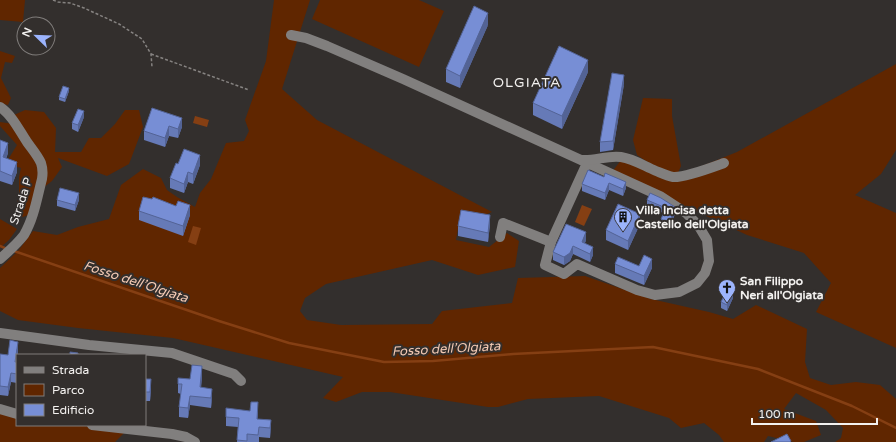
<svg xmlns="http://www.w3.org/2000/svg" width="896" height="442" font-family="'Varela Round',sans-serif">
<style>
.green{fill:#602600}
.water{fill:#853f13}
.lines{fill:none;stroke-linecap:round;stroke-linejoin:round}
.stream{stroke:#853f13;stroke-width:2.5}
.path{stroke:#868381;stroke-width:1.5;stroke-dasharray:3 2;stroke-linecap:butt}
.minor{stroke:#817f7e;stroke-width:10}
.wall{fill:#667ab7}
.shaded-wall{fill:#536395}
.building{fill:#778ed5;stroke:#536395}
.labels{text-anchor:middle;stroke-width:4;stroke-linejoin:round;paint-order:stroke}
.street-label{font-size:12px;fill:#f3f1ef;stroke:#332f2d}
.poi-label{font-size:12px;font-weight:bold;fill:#f3f1ef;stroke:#332f2d;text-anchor:start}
.water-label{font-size:13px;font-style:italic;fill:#f4cab4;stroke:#332f2d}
.quarter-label{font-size:14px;letter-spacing:1px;fill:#f3f1ef;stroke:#332f2d}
</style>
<rect width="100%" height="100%" fill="#332f2d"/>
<g class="green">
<path d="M0,0H25L23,22L0,20Z"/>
<path d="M274,0H310L282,89L317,120L492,212L479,217H460L456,240L489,247L507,233L519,241L515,267L478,275L432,260L326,284L305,298L300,311L307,320L341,325L432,324L442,311L512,303L518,278L585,276L651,299L709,312L733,319L756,305L807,329L805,362L810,378L831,385L856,382L880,385L896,399V442H835L841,438L843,428L826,410L796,393L784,409L816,421L821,435L804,442H794L768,436L764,442H724L719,435L704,423L681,428L669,418L599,396L528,399L498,407H488L390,392H362L336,402L323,398L343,377L173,338L78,328L18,320L0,311V268L18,251L33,231L57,235L78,227L109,219L121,185L143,169L161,178L167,190L177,197L195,207L200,193L211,179L226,143L244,141L249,131L245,120L266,61Z"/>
<path d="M320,0H419L444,11L419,67L312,19Z"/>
<path d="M0,51L15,56L12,63L5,62L1,78L11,98L8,105L0,103Z"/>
<path d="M896,64V150L881,174L855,195L896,213V348L816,312L831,283L804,253L747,235L612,172L621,160L658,169L637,155L633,140L643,98L672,99V116L681,166L678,173L682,174L737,152Z"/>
<path d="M25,110L44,112L56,128L55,152H81L89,138H101L115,124L125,110H139L143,127L129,164L107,176L58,158L62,167L52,181L34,195L36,212L23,217H14L19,195V177L21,168L7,164L9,158L17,145L0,126V122L21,125L14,115Z"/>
<path d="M0,219L17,229L9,240L0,248Z"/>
<path d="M0,411L17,414V425H78L124,433L115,442H0Z"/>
</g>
<g class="water">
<path d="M195,116L209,120L207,127L193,123Z"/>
<path d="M582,205L592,209L584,226L575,222Z"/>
<path d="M193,226L201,228L196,245L188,242Z"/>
</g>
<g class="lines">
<g class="stream">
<path d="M0,246L7,249"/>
<path d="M14,251L219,321L289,343L384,362L433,361L513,354L653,347L758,369L852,406L896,428"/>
</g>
<g class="path">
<path d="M53,0L58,2L70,3L84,8L119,24L142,39L151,54L152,67"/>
<path d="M151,54L249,90"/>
</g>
<g class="minor">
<path d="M291,35L306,38L327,46L403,79L660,196L686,213L698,225L707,240L709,261L705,273L697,283L679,292L655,295L637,290L577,264L564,274L545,265L551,242L587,163"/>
<path d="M0,107C12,115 19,130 27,142C32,149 38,156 41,163C43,169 43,173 42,179C37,198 34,218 24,235C17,244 8,252 0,259"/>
<path d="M582,160C595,161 608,155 621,157C634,159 644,166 656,171C661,173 667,176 673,177C684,178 713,167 724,163"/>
<path d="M500,237L503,223L551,242"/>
<path d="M0,333L89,345L172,353L234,374L241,381"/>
<path d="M0,409L17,414"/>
<path d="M92,425L172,434L186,437L195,442"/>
</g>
</g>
<g class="wall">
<path d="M488,25L460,88L446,82V69Z"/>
<path d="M588,72L562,129L533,115V103Z"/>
<path d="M624,84L613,150L600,152V142Z"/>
<path d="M69,91L65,102L59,100V97Z"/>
<path d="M152,108L182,127L178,138L169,136L165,147L144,140V131Z"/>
<path d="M84,117L78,132L72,129V123Z"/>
<path d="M0,140L8,153L6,159L17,172L12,185L0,181Z"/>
<path d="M178,164L200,165L193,184L188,182L184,193L170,188V178Z"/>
<path d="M588,170L626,188L623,196L609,190L605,200L582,191V184Z"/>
<path d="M152,199L190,215L183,236L139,220V211Z"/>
<path d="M57,200H79L75,211L57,206Z"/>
<path d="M647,200L675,207V214L669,229L661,226V219L663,213L647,206Z"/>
<path d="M490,224L488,242L458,236V226Z"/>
<path d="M640,224L628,250L606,240V230Z"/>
<path d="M586,240L585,243L593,255L590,262L573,254L570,261L564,265L553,260V252Z"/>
<path d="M615,264L639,266L652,268L644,285L615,273Z"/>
<path d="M733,298L727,311L721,308V302Z"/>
<path d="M18,351L16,362H17V383L11,382L8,396L0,395V354L8,355Z"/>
<path d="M202,376L201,388L212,398L211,408L190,405L188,418L179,417V407L181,394L178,393V384L190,379Z"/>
<path d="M145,379L151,389L150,401H145Z"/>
<path d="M258,412L257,419L271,420L270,438L259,437V442H237L238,427L226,426V417Z"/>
</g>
<g class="shaded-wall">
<path d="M488,13V25L460,88V76Z"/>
<path d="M588,60V72L562,129V116Z"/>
<path d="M624,75V84L613,150V141Z"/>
<path d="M69,88V91L65,102V99Z"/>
<path d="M84,111V117L78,132V125Z"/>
<path d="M182,118V127L178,138V129Z"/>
<path d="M169,126V136L165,147V138Z"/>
<path d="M8,143V153L3,167V157Z"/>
<path d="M200,155V165L193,184V174Z"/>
<path d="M17,162V172L12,185V176Z"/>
<path d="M188,172V182L184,193V184Z"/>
<path d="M626,182V188L623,196V189Z"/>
<path d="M609,183V190L605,200V193Z"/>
<path d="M79,193V200L75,211V205Z"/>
<path d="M190,205V215L183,236V226Z"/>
<path d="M675,207V214L669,229V223Z"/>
<path d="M640,214V224L628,250V241Z"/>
<path d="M490,215V224L488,242V233Z"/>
<path d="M586,232V240L582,250V242Z"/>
<path d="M573,246V254L570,261L564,265V257Z"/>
<path d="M593,247V255L590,262V254Z"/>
<path d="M652,259V268L644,285V276Z"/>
<path d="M733,291V298L727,311V305Z"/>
<path d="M18,342V351L15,371V362Z"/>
<path d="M202,366V376L200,397V387Z"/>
<path d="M11,373V382L8,396V387Z"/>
<path d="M151,379V389L150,401V392Z"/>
<path d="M212,389V398L211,408V398Z"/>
<path d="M190,396V405L188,418V408Z"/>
<path d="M258,402V412L257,428V419Z"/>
<path d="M271,420V429L270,438V428Z"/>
</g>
<g class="building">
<path d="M474,6L488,13L460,76L446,69Z"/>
<path d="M559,46L588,60L562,116L533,103Z"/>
<path d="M612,73L624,75L613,141L600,142Z"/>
<path d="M63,86L69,88L65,99L59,97Z"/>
<path d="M152,108L182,118L178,129L169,126L165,138L144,131Z"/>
<path d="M78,109L84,111L78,125L72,123Z"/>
<path d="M0,140L8,143L3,157L17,162L12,176L0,171Z"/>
<path d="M184,149L200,155L193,174L188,172L184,184L170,178L176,163L178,164Z"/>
<path d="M588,170L604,177L605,173L626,182L623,189L609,183L605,193L582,184Z"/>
<path d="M60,188L79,193L75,205L57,200Z"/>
<path d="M650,193L661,198L675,207L669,223L661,219L666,208L647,200Z"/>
<path d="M143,197L152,199L153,197L176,206L178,201L190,205L183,226L139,211Z"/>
<path d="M618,204L640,214L628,241L606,230Z"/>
<path d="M461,210L490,215L488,233L458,226Z"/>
<path d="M566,224L586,232L582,242L593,247L590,254L573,246L570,253L564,257L553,252Z"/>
<path d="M644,255L652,259L644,276L615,264L618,257L639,266Z"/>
<path d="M727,289L733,291L727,305L721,302Z"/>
<path d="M10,340L18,342L15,362H17V374L11,373L8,387L0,386V354L8,355Z"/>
<path d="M70,352L78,353V355H70Z"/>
<path d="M192,365L202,366L200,387L212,389L211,398L190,396L188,408L179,407L182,384H178V378L190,379Z"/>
<path d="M145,379H151L150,392H145Z"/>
<path d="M251,402H258L257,419L271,420L270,428L259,427L258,435L247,434V441L237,440L239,418L226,417V408L250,411Z"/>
<path d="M787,434L791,441L790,442H771Z"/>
</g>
<defs>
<symbol id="building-pin" viewBox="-11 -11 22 30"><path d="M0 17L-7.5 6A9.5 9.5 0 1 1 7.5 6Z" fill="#9cb4fd" stroke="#332f2d"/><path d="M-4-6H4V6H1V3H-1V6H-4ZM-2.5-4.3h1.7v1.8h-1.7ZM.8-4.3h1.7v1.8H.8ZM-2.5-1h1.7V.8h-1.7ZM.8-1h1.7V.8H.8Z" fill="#111"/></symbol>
<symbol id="church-pin" viewBox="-11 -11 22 30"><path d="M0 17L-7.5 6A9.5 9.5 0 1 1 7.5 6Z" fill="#9cb4fd" stroke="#332f2d"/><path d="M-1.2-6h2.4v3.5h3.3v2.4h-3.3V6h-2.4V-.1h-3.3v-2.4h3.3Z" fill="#111"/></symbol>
</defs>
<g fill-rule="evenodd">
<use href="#building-pin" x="613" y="207" width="20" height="27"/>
<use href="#church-pin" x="717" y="278" width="20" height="27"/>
</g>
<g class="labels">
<g class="street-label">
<text transform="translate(21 201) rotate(-72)" y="4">Strada P</text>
</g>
<g class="poi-label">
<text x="636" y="214">Villa Incisa detta<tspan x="636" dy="14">Castello dell'Olgiata</tspan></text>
<text x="740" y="285">San Filippo<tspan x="740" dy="14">Neri all'Olgiata</tspan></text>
</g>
<g class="water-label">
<text transform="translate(136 281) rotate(18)" y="5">Fosso dell’Olgiata</text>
<text transform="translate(446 348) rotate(-3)" y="5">Fosso dell’Olgiata</text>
</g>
<g class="quarter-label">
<text x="527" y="87">OLGIATA</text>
</g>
</g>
<rect x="16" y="354" width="130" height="72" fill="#332f2d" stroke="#807d7b"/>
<rect x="24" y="367" width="20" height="6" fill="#817f7e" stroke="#807d7b"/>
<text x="52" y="374" font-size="12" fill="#f3f1ef">Strada</text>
<rect x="24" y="384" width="20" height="12" fill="#602600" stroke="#807d7b"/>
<text x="52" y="394" font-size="12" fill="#f3f1ef">Parco</text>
<rect x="24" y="404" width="20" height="12" fill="#778ed5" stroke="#807d7b"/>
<text x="52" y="414" font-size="12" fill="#f3f1ef">Edificio</text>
<g transform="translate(36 36) rotate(293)"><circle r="19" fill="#332f2d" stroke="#807d7b"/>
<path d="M0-3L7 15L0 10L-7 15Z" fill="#9cb4fd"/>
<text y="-6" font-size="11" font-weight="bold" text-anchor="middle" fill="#f3f1ef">N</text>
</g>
<path d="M752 418v6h125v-6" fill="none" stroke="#f3f1ef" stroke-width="2"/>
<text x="758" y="418" font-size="12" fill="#f3f1ef" stroke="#332f2d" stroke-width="3" paint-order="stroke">100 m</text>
</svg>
